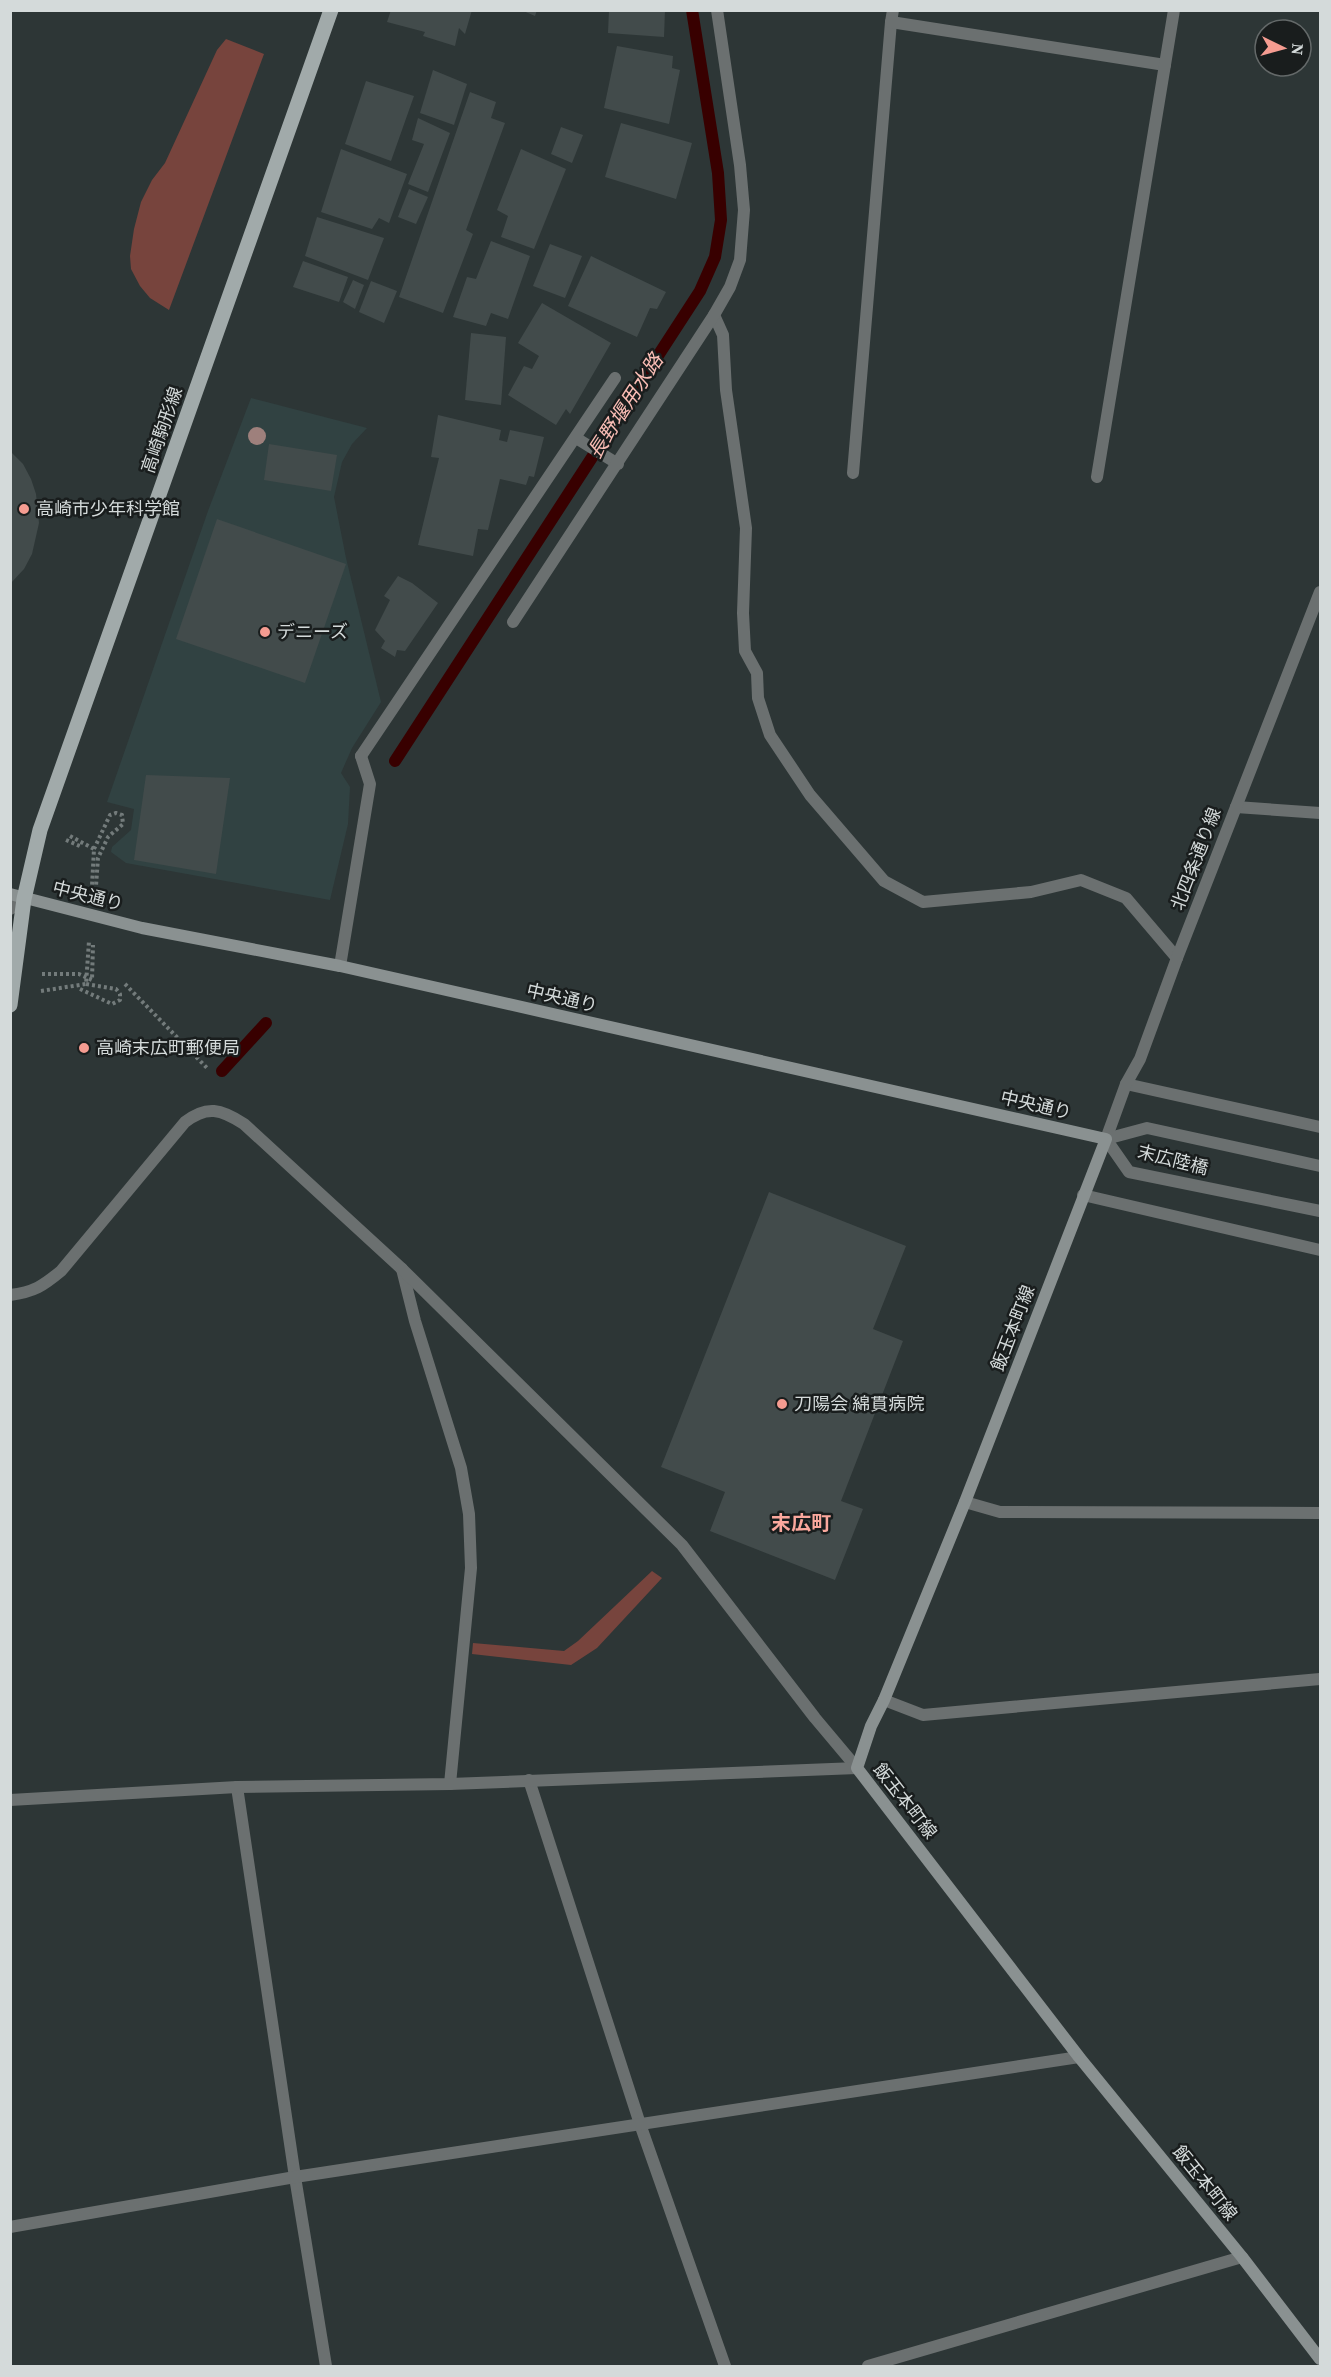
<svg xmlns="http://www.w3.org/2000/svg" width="1331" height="2377" font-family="'Source Serif 4','Noto Sans JP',serif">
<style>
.built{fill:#314242}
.green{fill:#77443d}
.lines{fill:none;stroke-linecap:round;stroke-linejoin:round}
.stream{stroke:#380000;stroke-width:12}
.building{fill:#424b4b}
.path{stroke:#737b7b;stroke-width:4;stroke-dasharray:3 3;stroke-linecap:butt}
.service{stroke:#6b7070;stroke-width:12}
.minor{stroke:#6b7070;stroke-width:12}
.tertiary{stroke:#6b7070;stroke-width:12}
.secondary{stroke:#8a9191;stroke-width:12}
.primary{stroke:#a1aaaa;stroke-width:15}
.tree{fill:#9e807c}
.poi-dot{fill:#f59c91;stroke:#191d1d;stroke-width:2}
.labels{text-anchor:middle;stroke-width:5;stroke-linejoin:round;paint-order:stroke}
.street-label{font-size:18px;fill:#d4dada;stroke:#191d1d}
.poi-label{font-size:18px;fill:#d4dada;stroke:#191d1d;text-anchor:start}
.water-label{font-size:20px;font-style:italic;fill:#fabdb5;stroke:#191d1d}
.neighbourhood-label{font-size:20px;font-weight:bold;fill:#fba89d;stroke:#191d1d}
</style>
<rect width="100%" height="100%" fill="#2d3636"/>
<path class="built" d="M251,398L367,428L352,444L342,462L334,497L346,558L381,702L352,748L341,773L350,787L348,824L330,900L126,863L111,852L112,847L131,830L134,809L107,802L208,511Z"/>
<g class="green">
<path d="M226,39L264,54L169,310L150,298L140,286L131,269L130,256L134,229L141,202L152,180L165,163L217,50Z"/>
<path d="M652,1571L662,1578L597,1648L571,1665L472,1654L473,1643L564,1651L578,1641Z"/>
</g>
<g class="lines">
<g class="stream">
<path d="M395,761L700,291L715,257L721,220L718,173L692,10"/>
<path d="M222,1071L266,1023"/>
</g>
</g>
<g class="building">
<path d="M391,10H472L465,34L459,28L455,46L423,36L425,32L387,22Z"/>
<path d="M521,10H537L535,16Z"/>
<path d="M609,10H665L664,37L608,33Z"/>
<path d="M617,46L673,56L672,68L680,70L669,124L604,108Z"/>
<path d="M433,70L467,84L454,125L420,113Z"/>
<path d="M366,81L414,96L391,161L345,144Z"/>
<path d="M470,92L496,102L491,118L505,123L466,230L473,234L443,313L399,297Z"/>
<path d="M418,118L450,133L428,192L408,184L424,144L412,140Z"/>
<path d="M621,123L692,143L676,199L605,177Z"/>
<path d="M561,127L583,135L572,163L551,154Z"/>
<path d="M341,149L407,174L389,223L379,218L372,229L321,212Z"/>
<path d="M521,149L566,169L534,249L501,237L508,216L497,210Z"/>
<path d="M409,189L428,197L416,224L398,217Z"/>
<path d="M317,217L384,238L368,280L305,256Z"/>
<path d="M491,241L530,256L508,319L491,313L486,326L453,317L467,277L476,279Z"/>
<path d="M550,244L582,256L565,298L533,286Z"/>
<path d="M591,256L666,292L657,309L650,308L637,337L568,306Z"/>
<path d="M303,261L348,277L339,302L293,287Z"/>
<path d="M353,280L364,285L355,309L343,302Z"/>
<path d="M371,281L397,291L384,323L359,312Z"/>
<path d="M542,303L611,343L570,414L566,409L556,425L508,395L524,366L532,369L539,356L518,343Z"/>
<path d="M471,333L506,337L501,405L465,400Z"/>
<path d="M438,415L501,430L499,440L507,442L510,430L544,437L534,477L529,476L526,485L500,479L488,530L478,529L473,556L418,545L439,458L431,457Z"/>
<path d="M269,444L337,455L331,491L264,480Z"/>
<path d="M10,451L23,464L31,479L36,494L39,523L32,554L24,569L10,584Z"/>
<path d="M217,519L346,564L305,683L176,639Z"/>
<path d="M398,576L412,583L438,603L405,651L397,650L395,657L381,648L385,641L375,630L390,600L384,596Z"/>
<path d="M146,775L230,778L216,874L134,860Z"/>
<path d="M769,1192L906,1246L873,1329L903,1341L841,1501L863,1509L835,1580L710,1531L725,1492L661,1467Z"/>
</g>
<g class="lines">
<g class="path">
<path d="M70,836L94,849L92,886"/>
<path d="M66,840L82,847"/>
<path d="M94,849L110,815L116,813L122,815L123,824L108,837L98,858L96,886"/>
<path d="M42,974H79L92,980L93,945"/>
<path d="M125,984L207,1068"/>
<path d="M80,989L112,1004L120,1000V994L116,989L86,984"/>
<path d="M41,991L86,984L89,941"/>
</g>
<g class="service">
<path d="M714,315L723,335L726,390L746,528L743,613L745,651L757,673L758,698L770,735L810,795L884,881L923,902L1031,892L1081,880L1126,898L1177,958"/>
<path d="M576,438L618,464"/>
<path d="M853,473L891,22"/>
<path d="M513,622L714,315L730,287L740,260L744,210L740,165L717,10"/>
<path d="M361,756L615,378"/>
<path d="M402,1269L415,1321L461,1468L469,1514L471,1568L450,1784"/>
</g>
<g class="minor">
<path d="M893,10L891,22L1165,65"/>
<path d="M1097,477L1174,10"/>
<path d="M1236,807L1320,813"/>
<path d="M340,966L370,784L361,756"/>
<path d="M1126,1084L1320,1127"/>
<path d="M1083,1195L1320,1250"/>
<path d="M965,1502L1000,1512L1320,1513"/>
<path d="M884,1700L923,1715L1320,1679"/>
<path d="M529,1780L640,2124L725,2366"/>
<path d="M237,1787L295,2177L326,2366"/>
<path d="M10,2227L295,2177L1079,2057"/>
<path d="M868,2366L1242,2257"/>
</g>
<g class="tertiary">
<path d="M10,909L24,899"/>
<path d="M1106,1139L1126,1084L1140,1059L1177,958L1320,592"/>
<path d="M1106,1139L1129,1172L1320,1211"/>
<path d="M1106,1139L1147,1128L1320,1166"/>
<path d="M10,1295C34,1292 43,1286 61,1271L185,1122C207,1105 221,1109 244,1124L402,1269L682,1545L815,1718L857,1768"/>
<path d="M10,1800L237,1787L450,1784L857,1768"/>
</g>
<path class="secondary" d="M10,894L142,928L340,966L1106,1139L965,1502L884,1700L871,1726L857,1768L1079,2057L1242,2257L1320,2359"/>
<path class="primary" d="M10,1005L24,899L40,830L331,10"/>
</g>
<circle class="tree" cx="257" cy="436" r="9"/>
<g class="poi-dot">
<circle cx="24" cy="509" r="6"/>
<circle cx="265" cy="632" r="6"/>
<circle cx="84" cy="1048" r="6"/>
<circle cx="782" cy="1404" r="6"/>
</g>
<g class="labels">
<g class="street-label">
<text transform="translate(162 430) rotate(-71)" y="6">高崎駒形線</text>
<text transform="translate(1196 859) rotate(-69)" y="6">北四条通り線</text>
<text transform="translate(88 896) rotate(14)" y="6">中央通り</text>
<text transform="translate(562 998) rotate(13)" y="6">中央通り</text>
<text transform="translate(1036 1105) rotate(13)" y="6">中央通り</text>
<text transform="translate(1173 1160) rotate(14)" y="6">末広陸橋</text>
<text transform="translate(1013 1328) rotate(-69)" y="6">飯玉本町線</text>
<text transform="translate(905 1801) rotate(52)" y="6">飯玉本町線</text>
<text transform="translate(1205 2183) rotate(51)" y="6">飯玉本町線</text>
</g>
<g class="poi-label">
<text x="36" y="515">高崎市少年科学館</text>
<text x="277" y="638">デニーズ</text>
<text x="96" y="1054">高崎末広町郵便局</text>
<text x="794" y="1410">刀陽会 綿貫病院</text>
</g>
<g class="water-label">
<text transform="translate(625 406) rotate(-57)" y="7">長野堰用水路</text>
</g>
<g class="neighbourhood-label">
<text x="801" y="1530">末広町</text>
</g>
</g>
<rect width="1331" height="2377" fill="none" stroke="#d4dada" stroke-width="24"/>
<g transform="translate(1283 48) rotate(95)"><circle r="28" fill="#191d1d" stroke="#646969" stroke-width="1.5"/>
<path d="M0-4.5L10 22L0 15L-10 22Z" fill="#f59c91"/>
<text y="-9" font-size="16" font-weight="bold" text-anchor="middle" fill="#d4dada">N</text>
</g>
</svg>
